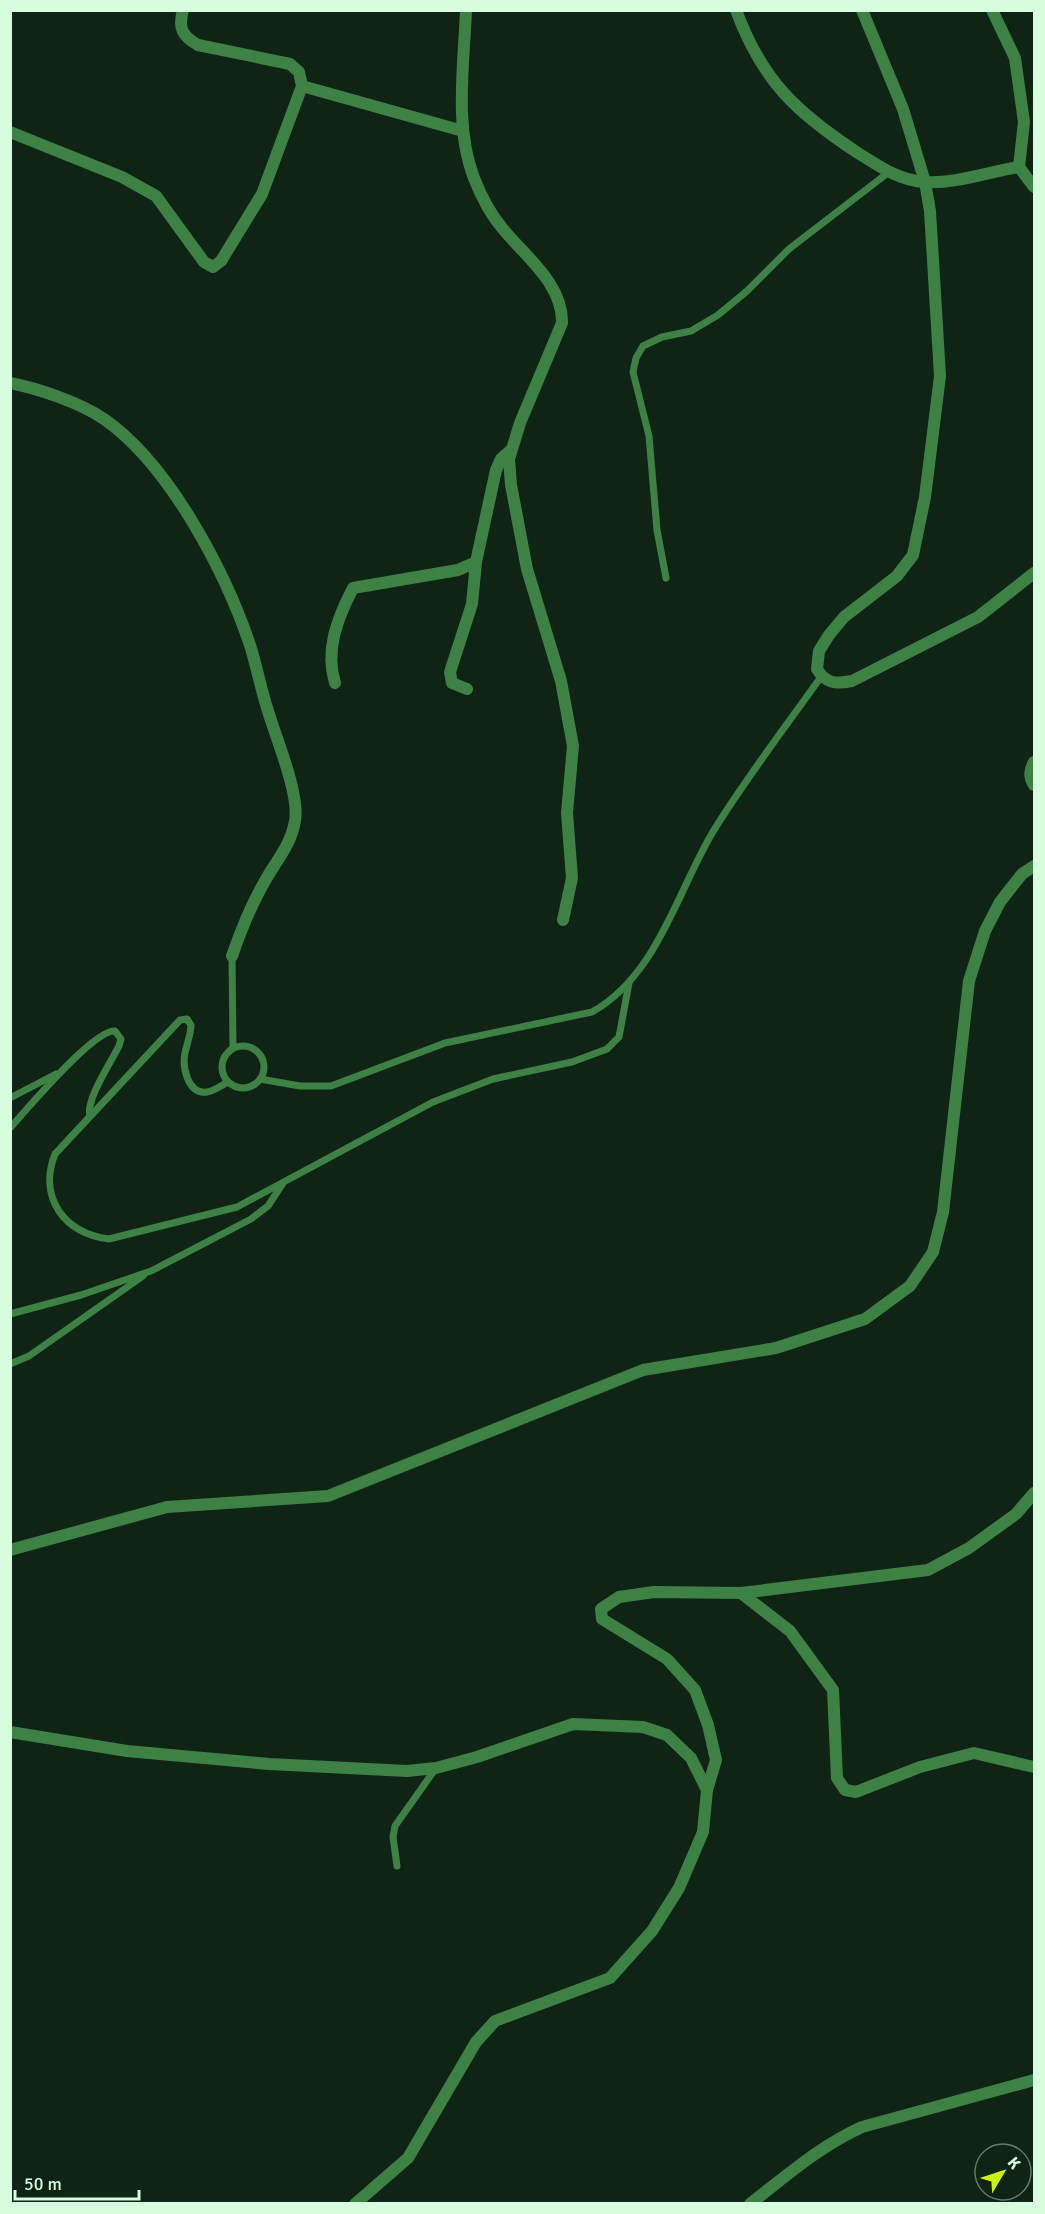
<svg xmlns="http://www.w3.org/2000/svg" width="1045" height="2214" font-family="Signika,sans-serif">
<style>
.lines{fill:none;stroke-linecap:round;stroke-linejoin:round}
.lane{stroke:#3e8145;stroke-width:7}
.street{stroke:#3e8145;stroke-width:12}
</style>
<rect width="100%" height="100%" fill="#102415"/>
<g class="lines">
<g class="lane">
<path d="M666,578L657,530L649,436L633,372L636,358L643,346L662,337L691,331L718,315L747,291L789,249L889,172"/>
<path d="M232,956L233,1048"/>
<circle cx="243" cy="1067" r="21"/>
<path d="M260,1079L300,1086H331L445,1043L592,1012C658,975 677,891 714,830C747,777 785,727 821,677"/>
<path d="M228,1082C222,1085 214,1091 207,1092C188,1095 182,1067 185,1053C187,1043 191,1034 191,1025L187,1019L180,1020L55,1154C38,1197 64,1234 109,1239L237,1207L433,1102L493,1079L572,1062L607,1049L619,1037L629,983"/>
<path d="M10,1098L56,1074"/>
<path d="M10,1128C27,1109 94,1029 115,1031L121,1039L119,1046C111,1062 85,1101 90,1116"/>
<path d="M10,1314L81,1295L151,1271L251,1219L268,1206L283,1183"/>
<path d="M10,1364L29,1356L143,1276"/>
<path d="M397,1866L393,1837L395,1826L436,1768"/>
</g>
<g class="street">
<path d="M183,10C178,28 182,36 198,45L290,64L299,72L302,86L463,131"/>
<path d="M466,10C464,64 454,127 474,178C481,196 490,214 503,229C526,257 563,284 562,323L520,423L509,459L511,485L527,569L561,681L573,746L567,813L572,878L563,920"/>
<path d="M736,10C762,81 797,113 858,153C879,166 898,180 924,182C955,184 988,172 1019,167"/>
<path d="M862,10L903,109L925,182L930,211L940,376L925,497L913,555L897,576L844,617L829,635L819,651L817,669C826,684 836,684 852,681L978,617L1034,573"/>
<path d="M992,10L1015,58L1024,122L1019,167L1034,187"/>
<path d="M10,132L122,177L156,196L204,262L213,267L221,261L262,194L302,86"/>
<path d="M10,383C37,388 81,403 104,419C169,464 225,571 250,645C257,667 261,690 268,711C276,738 300,795 295,821C291,845 276,861 265,881C251,905 241,930 232,956"/>
<path d="M335,683C325,650 337,619 353,588L458,570L476,562"/>
<path d="M467,689L452,683L450,672L472,604L476,562L496,470L501,459L511,450"/>
<path d="M1034,762C1029,771 1029,777 1034,785"/>
<path d="M10,1550L167,1507L328,1496L643,1370L776,1348L865,1319L910,1286L933,1252L943,1212L969,981L985,931L1000,902L1022,874L1034,866"/>
<path d="M741,1593L790,1631L833,1690L837,1778L845,1790L856,1792L920,1767L974,1753L1034,1767"/>
<path d="M10,1732L127,1751L269,1764L407,1771L436,1768L477,1757L573,1724L643,1727L667,1735L691,1758L707,1790L703,1832L679,1888L652,1931L610,1978L495,2021L476,2042L408,2158L355,2204"/>
<path d="M707,1790L716,1760L708,1725L695,1690L667,1659L602,1619L601,1609L619,1597L654,1592L741,1593L928,1570L969,1548L1016,1514L1034,1493"/>
<path d="M750,2204C786,2176 820,2146 862,2127L1034,2080"/>
</g>
</g>
<rect width="1045" height="2214" fill="none" stroke="#d6fddd" stroke-width="24"/>
<g transform="translate(1003 2172) rotate(51)"><circle r="28" fill="#102415" stroke="#5f7b65" stroke-width="1.5"/>
<path d="M0-4.5L10 22L0 15L-10 22Z" fill="#ccf10e"/>
<text y="-9" font-size="16" font-weight="bold" text-anchor="middle" fill="#d6fddd">K</text>
</g>
<path d="M15 2190v9h124v-9" fill="none" stroke="#d6fddd" stroke-width="3"/>
<text x="24" y="2190" font-size="18" fill="#d6fddd" stroke="#102415" stroke-width="4.5" paint-order="stroke">50 m</text>
</svg>
